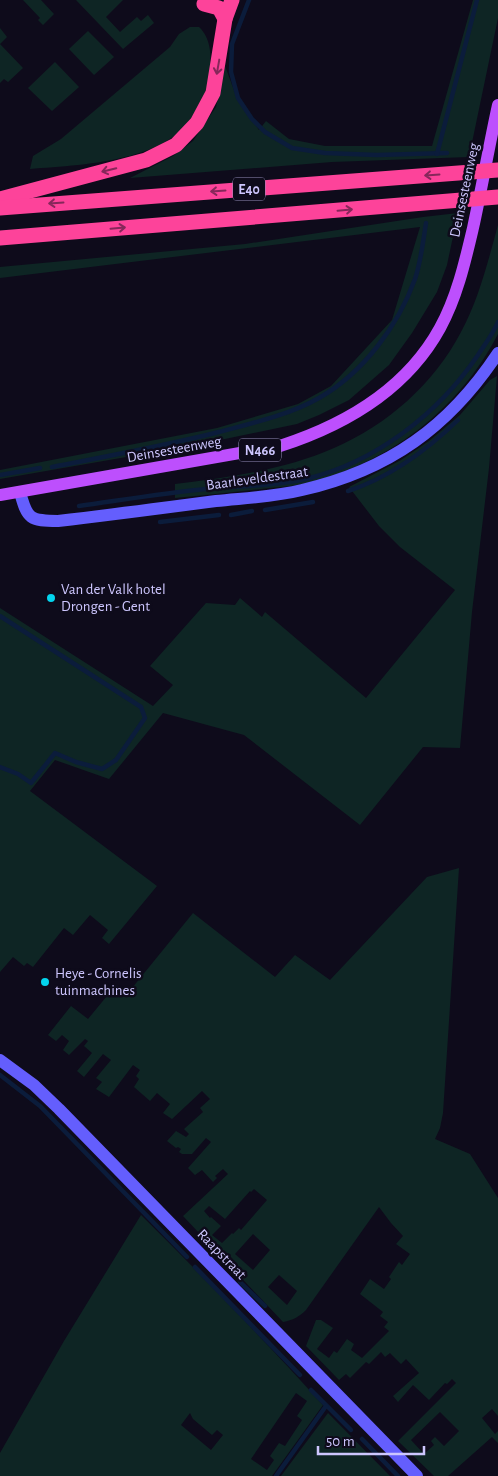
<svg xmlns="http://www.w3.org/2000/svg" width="498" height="1476" font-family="'Alegreya Sans',sans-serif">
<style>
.green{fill:#0e2524;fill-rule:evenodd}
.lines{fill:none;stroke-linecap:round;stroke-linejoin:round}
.stream{stroke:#0b1c3b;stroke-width:4.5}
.secondary{stroke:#645efd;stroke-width:12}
.primary{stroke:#bd4ffd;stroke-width:12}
.highway{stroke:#fd439a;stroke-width:15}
.oneway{stroke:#86275a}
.poi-dot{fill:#03d4ed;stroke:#0e0b1b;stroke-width:2}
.labels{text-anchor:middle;stroke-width:5;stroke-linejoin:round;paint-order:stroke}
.shield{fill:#0e0b1b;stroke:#948eba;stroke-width:1}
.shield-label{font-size:14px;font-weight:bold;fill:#cdc6fe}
.street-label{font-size:15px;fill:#cdc6fe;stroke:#0e0b1b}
.poi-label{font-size:15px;fill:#cdc6fe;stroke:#0e0b1b;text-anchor:start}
</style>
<rect width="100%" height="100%" fill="#0e0b1b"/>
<g class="green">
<path d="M23,0H41L54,14L43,25L38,20L40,18Z"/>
<path d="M76,0H123L106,17L120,32L137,17L141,21L148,15L154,23L123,49Z"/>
<path d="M473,0H498V18L469,157L332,162L130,178L173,156L193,141L216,107L225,66L234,90L259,130L266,121L289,139L325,146H432Z"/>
<path d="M190,27H199C212,39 212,60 209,77C207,83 207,90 205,95C183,163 87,164 30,169L33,156L61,139L170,47L179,34Z"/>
<path d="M0,28L7,37L0,44L23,68L8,82L4,79L0,83Z"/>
<path d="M88,31L114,57L94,75L69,49Z"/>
<path d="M55,62L79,87L52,111L28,88Z"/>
<path d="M458,213L447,265L437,292L412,333L389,365L349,400L319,415L297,424L201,444L0,479V470L217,428L298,404L331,386L392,320L420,227L0,278V267L245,244L423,217Z"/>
<path d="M498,225V334C459,410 387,465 303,484C292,486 281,487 269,488C238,492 207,495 175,498V484C228,477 285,470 334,448C387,425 434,384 461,332C479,299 488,261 498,225Z"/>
<path d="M497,376L489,468L472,612L460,748L423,747L360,825L244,735L163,713L109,779L55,760L30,791L157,886L109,944L102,938L108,930L90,915L73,935L64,928L33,967L27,963L24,966L13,957L0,972V608L153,706L173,685L150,666L206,603L235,605L240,598L262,617L265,612L366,698L455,590L400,547L379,526L349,487L401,460L429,441L460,415L490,380Z"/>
<path d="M459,868L443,1113L440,1128L435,1139L470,1154L498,1198V1416L492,1409L482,1418L495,1434L498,1431V1443L492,1437L448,1476H434L398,1441L456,1383L452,1379L447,1384L445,1383L429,1400L413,1385L398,1402L393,1396L419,1373L406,1359L401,1364L390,1353L385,1357L381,1352L369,1364L366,1362L350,1378L346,1374L339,1380L306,1346L316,1320H321L333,1328L317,1349L329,1358L334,1351L337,1353L347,1339L354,1344L351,1350L362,1358L389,1331L384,1327L388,1322L380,1316L383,1312L360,1294L370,1279L384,1289L391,1279L389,1277L399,1262L402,1265L410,1254L396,1244L403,1236L391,1223L379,1207L306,1310C299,1317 293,1320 283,1322L183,1216L228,1174L223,1169L215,1176L217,1178L213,1182L202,1170L195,1175L188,1168L211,1142L206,1138L192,1154H182L179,1152L181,1149L178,1147L176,1148L167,1141L176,1131L186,1137L189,1134L184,1129L203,1112L200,1108L210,1099L202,1091L172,1119L163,1113L170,1104L157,1093L150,1101L134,1087L139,1079L136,1076L140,1070L133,1065L109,1097L96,1089L102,1082L96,1078L111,1060L103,1054L84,1077L77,1071L92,1053L84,1046L88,1041L85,1039L69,1055L63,1050L69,1041L62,1035L56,1041L48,1035L71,1006L88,1019L116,985L128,993L193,913L275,977L295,955L330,980L427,877ZM254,1189L267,1200L241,1230L239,1228L233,1234L232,1233L222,1243L212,1235L221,1226L211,1217L210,1218L204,1211L209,1206L225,1219L250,1191L251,1192ZM253,1234L270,1250L253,1270L235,1254ZM279,1275L297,1291L287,1305L268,1287ZM440,1412L459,1431L444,1446L435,1437L431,1441L434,1445L424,1454L411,1440Z"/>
<path d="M141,1215C204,1277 264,1340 323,1405L272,1476H0V1453L64,1341ZM296,1393L307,1401L297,1416L302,1420L285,1446L279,1443L270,1456L274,1460L267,1470L251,1459ZM190,1413L193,1419L212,1435L217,1430L223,1435L211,1450L181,1425Z"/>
<path d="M328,1413L390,1476H281Z"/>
</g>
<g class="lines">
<g class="stream">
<path d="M249,0L232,44L231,72L238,98L252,119L265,132L292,148L325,153L377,155L447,153"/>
<path d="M437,154L477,0"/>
<path d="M52,467C108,456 164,446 219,432C253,423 289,415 319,398C363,373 398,326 415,279C421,261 423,242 426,223"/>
<path d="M0,475L40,468"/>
<path d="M348,491C391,477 426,451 458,420"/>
<path d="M79,506C122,500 164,493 207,489C240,486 274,486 306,479C376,462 438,414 478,355C485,344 493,334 498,322"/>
<path d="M265,510L313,502"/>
<path d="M231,515L252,511"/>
<path d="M160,522L219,515"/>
<path d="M0,616L141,707L145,718L116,760L102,769L76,762L55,753L31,783L18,774L0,767"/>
<path d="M0,1075L40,1106L187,1257"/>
<path d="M195,1267L300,1375"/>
<path d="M240,1282L265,1306"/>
<path d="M311,1390L351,1430"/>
<path d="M362,1439L398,1476"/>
<path d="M276,1476L326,1406"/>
</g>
<g class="secondary">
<path d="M20,492C27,519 30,521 58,521C110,515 163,508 216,501C244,498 274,497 302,490C389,470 449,427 498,353"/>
<path d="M0,1060L34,1085L59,1109L417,1476"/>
</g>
<path class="primary" d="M0,495L280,446C345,425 406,390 440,328C457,297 465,262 473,228C482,187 489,146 498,105"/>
<g class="highway">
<path d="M204,4L219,8L225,19"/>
<path d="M0,199L146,160L176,145L197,123L213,93L225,19L232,0"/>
<path d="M0,208L498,170"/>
<path d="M0,238L498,197"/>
</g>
</g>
<defs><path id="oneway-shaft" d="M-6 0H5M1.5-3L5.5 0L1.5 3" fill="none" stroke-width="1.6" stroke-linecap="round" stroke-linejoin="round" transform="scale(1.25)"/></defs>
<g class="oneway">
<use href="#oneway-shaft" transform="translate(218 67) rotate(100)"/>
<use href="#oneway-shaft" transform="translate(109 170) rotate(166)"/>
<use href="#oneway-shaft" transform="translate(432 175) rotate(176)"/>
<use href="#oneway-shaft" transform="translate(218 191) rotate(176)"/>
<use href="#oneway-shaft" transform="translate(56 203) rotate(176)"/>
<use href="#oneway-shaft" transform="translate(345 210) rotate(-5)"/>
<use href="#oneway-shaft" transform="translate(118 228) rotate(-5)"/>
</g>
<g class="poi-dot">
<circle cx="51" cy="598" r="5"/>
<circle cx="45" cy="982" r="5"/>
</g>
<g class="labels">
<g class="shield">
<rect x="233" y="177.5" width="32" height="23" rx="4"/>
<rect x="239" y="438.5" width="42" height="23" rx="4"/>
</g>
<g class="shield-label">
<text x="249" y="194">E40</text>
<text x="260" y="455">N466</text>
</g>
<g class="street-label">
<text transform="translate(464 190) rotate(-78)" y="5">Deinsesteenweg</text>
<text transform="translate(174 449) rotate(-10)" y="5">Deinsesteenweg</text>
<text transform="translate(257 478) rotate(-8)" y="5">Baarleveldestraat</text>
<text transform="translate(222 1254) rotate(46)" y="5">Raapstraat</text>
</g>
<g class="poi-label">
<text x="61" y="594">Van der Valk hotel<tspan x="61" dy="17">Drongen - Gent</tspan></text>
<text x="55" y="978">Heye - Cornelis<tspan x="55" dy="17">tuinmachines</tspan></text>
</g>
</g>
<path d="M318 1446v8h106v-8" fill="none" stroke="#cdc6fe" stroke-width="2.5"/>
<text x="326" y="1446" font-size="15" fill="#cdc6fe" stroke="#0e0b1b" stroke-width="4" paint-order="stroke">50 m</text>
</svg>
